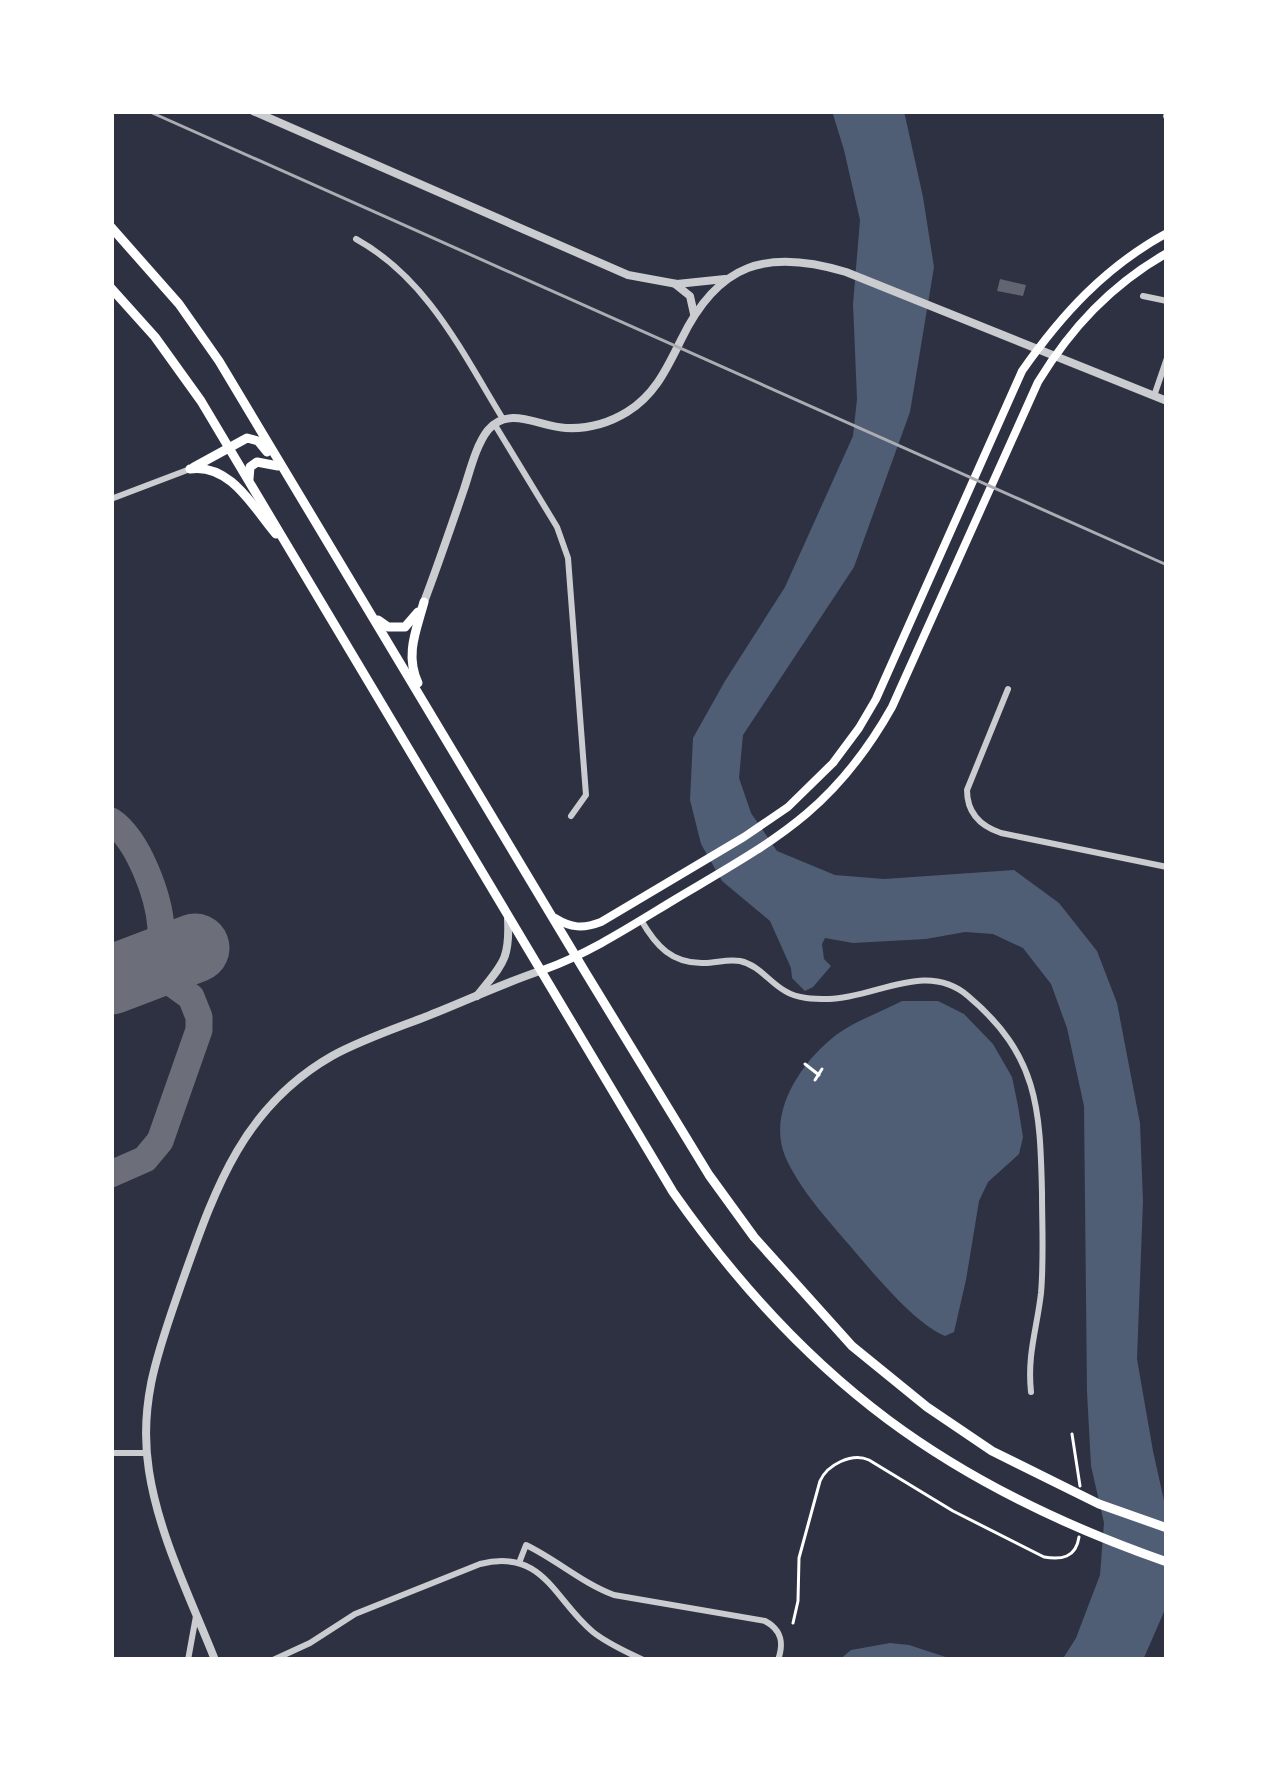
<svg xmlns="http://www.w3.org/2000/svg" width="1278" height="1771" font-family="'DejaVu Sans',sans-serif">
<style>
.water{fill:#4f5d75}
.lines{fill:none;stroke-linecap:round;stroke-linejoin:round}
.taxiway{stroke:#6c6f7a;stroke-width:27}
.runway{stroke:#6c6f7a;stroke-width:69}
.building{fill:#626471}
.path{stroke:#fff;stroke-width:3}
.minor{stroke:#caccd0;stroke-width:6}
.tertiary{stroke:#caccd0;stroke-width:8}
.secondary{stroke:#fff;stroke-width:8}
.trunk{stroke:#fff;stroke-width:9}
.rail{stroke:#abadb3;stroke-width:3}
</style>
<rect width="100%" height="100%" fill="#2d3142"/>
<g class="water">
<path d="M832,111H904L923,197L934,267L910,412L854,567L743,735L739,778L751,813L777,851L835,875L884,879L1014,870L1059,903L1097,951L1117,1003L1140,1123L1143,1201L1137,1359L1153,1451L1167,1514V1605L1143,1660H1062L1076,1638L1100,1575L1104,1523L1091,1466L1087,1392L1084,1106L1067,1028L1051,984L1023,948L993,934L965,932L926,939L853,943L825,938L822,944L824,959L831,966L813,987L805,991L792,978L791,968L770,921L722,881L701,844L690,800L693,738L725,681L785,587L853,436L857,399L853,304L860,220L844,150Z"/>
<path d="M902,1001H938L964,1014L993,1044L1012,1077L1018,1106L1023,1137L1019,1154L988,1182L979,1201L966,1280L954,1332L945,1336C914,1323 874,1274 851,1247C828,1220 799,1189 785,1156C767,1112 802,1061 836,1035C855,1021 881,1012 902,1001Z"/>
<path d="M890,1643L909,1645L955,1660H839L851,1650Z"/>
</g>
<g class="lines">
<path class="taxiway" d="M111,821C138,839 159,896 161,928C161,940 153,955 148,966L191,997L199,1017V1030L160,1141L145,1159L111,1174"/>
<path class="runway" d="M111,980L195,948"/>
</g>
<path class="building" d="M1000,279L1026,285L1023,296L997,291Z"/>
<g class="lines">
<g class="path">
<path d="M805,1064L819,1075"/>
<path d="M815,1080L822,1069"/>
<path d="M1072,1434L1080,1486"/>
<path d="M793,1623L798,1601L799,1558L820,1481C827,1465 852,1452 869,1460L953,1511L1044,1557C1061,1560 1076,1558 1079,1537"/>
</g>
<g class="minor">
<path d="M1166,116H1167"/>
<path d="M356,239C427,278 462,352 503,419"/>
<path d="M1143,296L1167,301"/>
<path d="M1154,396L1167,358"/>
<path d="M495,425L557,527L568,558L586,795L571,816"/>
<path d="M111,499L190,469"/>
<path d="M1008,689L967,790C967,813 980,826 1001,833L1167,867"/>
<path d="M641,920C656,946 672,964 704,963C716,963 727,959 740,961C759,965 769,982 785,991C798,999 814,999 829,999C876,998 926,960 968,996C1038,1055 1040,1108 1042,1192C1042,1226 1044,1259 1041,1293C1037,1329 1027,1354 1031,1392"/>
<path d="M111,1453H147"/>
<path d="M519,1563L526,1545C557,1560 582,1583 614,1595L765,1621C782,1630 784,1643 778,1660"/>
<path d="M188,1660L196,1616"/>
<path d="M273,1660L310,1643L355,1614L480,1564C544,1548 554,1600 593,1632C608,1644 627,1652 643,1660"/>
</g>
<g class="tertiary">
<path d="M253,111L628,275L677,284L725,279"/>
<path d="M675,284L690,296L694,314"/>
<path d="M424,602C438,565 451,527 464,489C470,471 476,445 488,430C509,405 540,427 566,428C587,429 609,423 627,412C655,395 667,368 681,340C718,263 767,248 846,272L1167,401"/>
<path d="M477,996C502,964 510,961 508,919"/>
<path d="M215,1660C191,1599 159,1536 149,1471C138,1402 159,1349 181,1285C214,1192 241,1108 332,1056C361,1040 394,1029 425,1017C464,1002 503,983 543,970"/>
</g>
<g class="secondary">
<path d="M555,918C571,928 583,929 601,922L744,837L788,807L833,763L859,728L876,699L1022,371C1062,314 1105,267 1167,233"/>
<path d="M543,970C590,953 631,926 674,900C773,841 833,812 892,707L1038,382C1071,328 1111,285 1167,253"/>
</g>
<g class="trunk">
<path d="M111,227L179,304L219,361L584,970L709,1175L754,1237L852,1346L927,1407L992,1451L1099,1504L1167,1528"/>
<path d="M111,288L155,337L201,401L673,1192C806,1382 949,1486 1167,1562"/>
<path d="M194,467L247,438L258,441L267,452"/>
<path d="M190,469C230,463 253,507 276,534"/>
<path d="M249,479L250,467L257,462L278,466"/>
<path d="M378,620L388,627H405L418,612"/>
<path d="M418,683C405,655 416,631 424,602"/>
</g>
<path class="rail" d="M148,111L1167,565"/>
</g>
<rect width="1278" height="1771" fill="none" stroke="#ffffff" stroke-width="228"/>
</svg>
